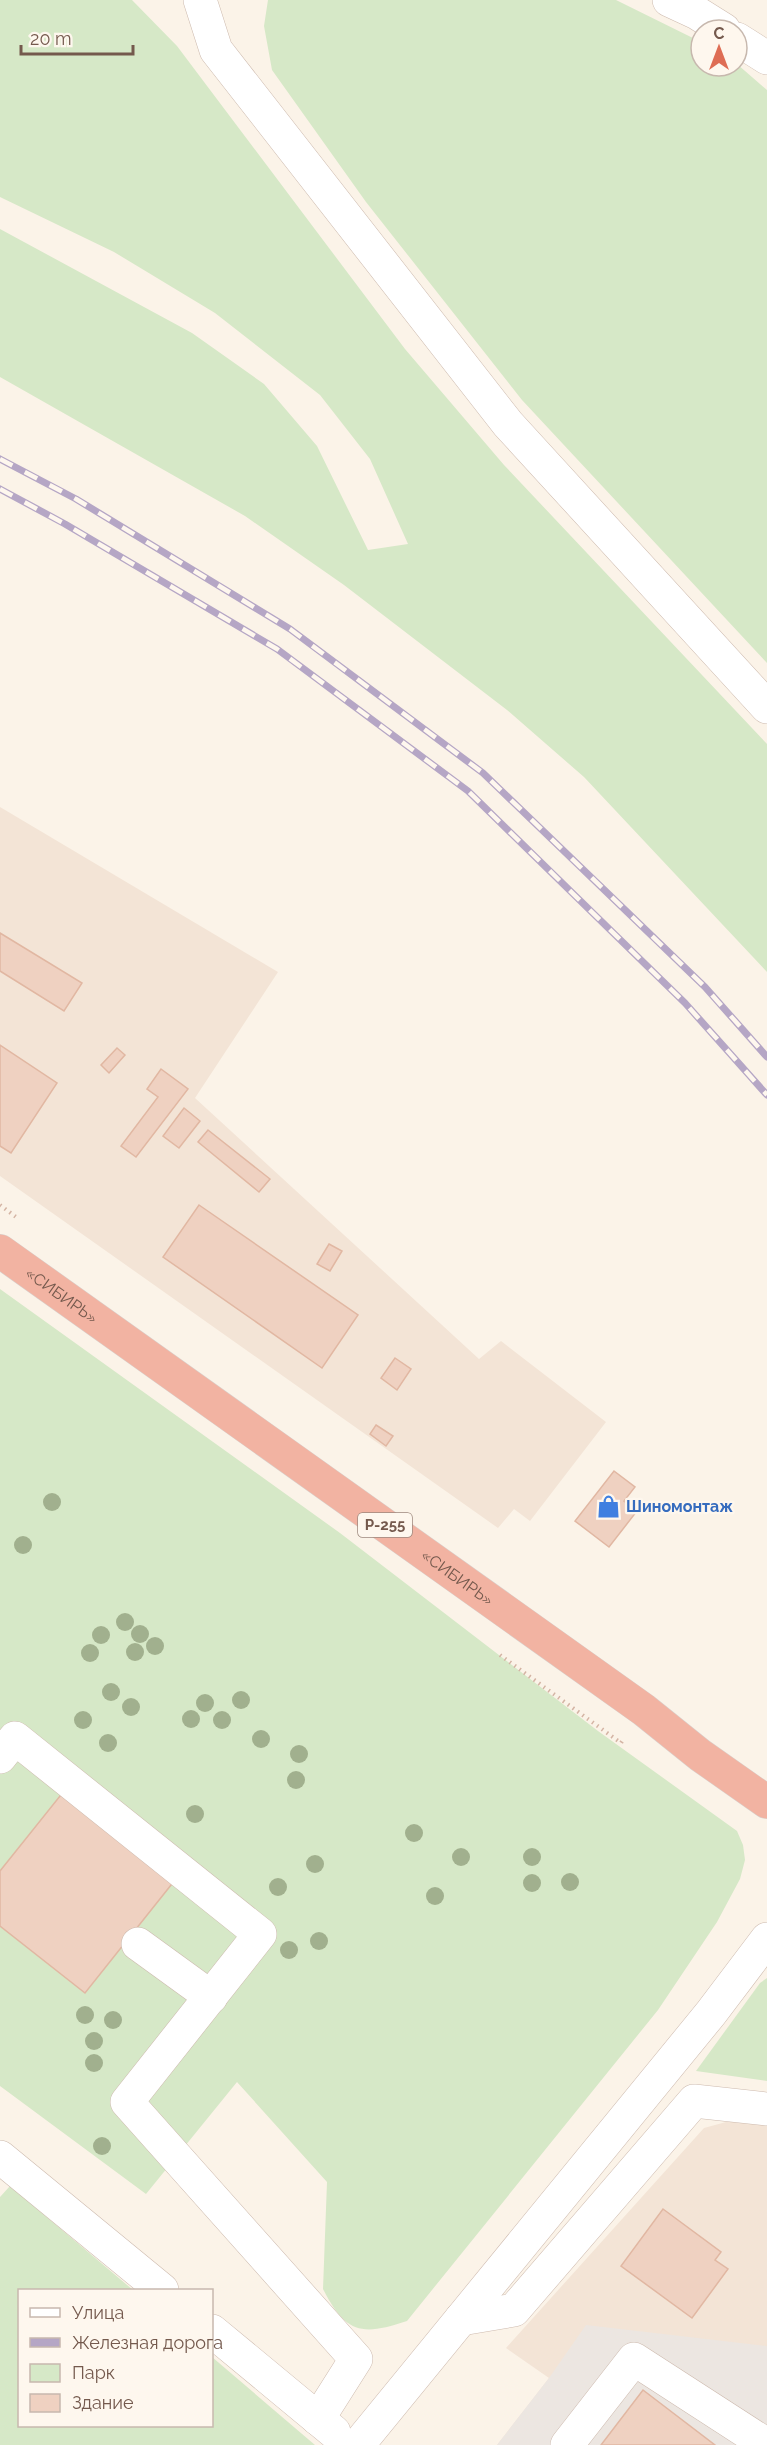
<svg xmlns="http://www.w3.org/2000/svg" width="767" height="2445" font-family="Raleway,sans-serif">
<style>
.residential{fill:#f3e4d6}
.industrial{fill:#ece6e1}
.green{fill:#d6e8c7}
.building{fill:#efd1c1;stroke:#e1b7a2;stroke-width:1.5}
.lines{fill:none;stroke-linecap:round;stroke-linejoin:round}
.minor-casing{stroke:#cdbaae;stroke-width:34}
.highway-casing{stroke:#d8d1cd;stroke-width:34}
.path{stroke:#d4b4a4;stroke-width:4;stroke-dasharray:1.5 4.5;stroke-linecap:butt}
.minor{stroke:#fff;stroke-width:33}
.highway{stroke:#f2b3a2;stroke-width:33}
.rail-casing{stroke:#b5a6c5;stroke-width:7}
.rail{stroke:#fef7ee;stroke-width:4.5;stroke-dasharray:14;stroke-linecap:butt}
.tree{fill:#a1b08e}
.labels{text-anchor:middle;stroke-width:4.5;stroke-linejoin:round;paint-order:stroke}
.shield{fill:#fef7ee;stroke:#9d887d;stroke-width:1.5}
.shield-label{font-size:15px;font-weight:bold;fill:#74594d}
.street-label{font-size:16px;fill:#74594d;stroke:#fef7ee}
.shop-label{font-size:16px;font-weight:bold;fill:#366cbe;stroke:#fef7ee;text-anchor:start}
</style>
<rect width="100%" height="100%" fill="#fbf3e8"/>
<g class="residential">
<path d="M0,807L278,972L195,1098L479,1359L501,1341L606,1422L530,1521L514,1509L498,1528L0,1176Z"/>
<path d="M737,2119L767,2123V2445H497L549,2378L506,2348L704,2128Z"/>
</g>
<path class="industrial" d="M586,2325L767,2346V2445H497L549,2378Z"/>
<g class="green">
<path d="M0,0H132L177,46L405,349L504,465L767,744V972L584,777L507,710L344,585L245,516L0,377V229L192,333L264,384L317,446L368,550L408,544L370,459L320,395L215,313L114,252L0,197Z"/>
<path d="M268,0H616L701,42V66L737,64L767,90V663L522,400L366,202L272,70L264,26Z"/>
<path d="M0,1289L340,1533L598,1731L737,1831L743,1845L745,1860L740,1879L717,1922L658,2010L407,2321C362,2336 346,2334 323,2289L327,2182L237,2082L146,2194L0,2086Z"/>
<path d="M767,1978V2081L696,2071L760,1983Z"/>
<path d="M10,2186L133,2290H20V2426H212V2357L315,2445H0V2197Z"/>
</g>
<g class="building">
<path d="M0,933L82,983L64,1011L0,971Z"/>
<path d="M0,1045L57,1083L11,1153L0,1146Z"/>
<path d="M117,1048L125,1055L109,1073L101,1065Z"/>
<path d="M161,1069L188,1089L136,1157L121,1146L158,1097L147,1089Z"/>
<path d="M184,1108L200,1121L179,1148L163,1136Z"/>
<path d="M208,1130L270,1179L259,1192L198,1142Z"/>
<path d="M199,1205L358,1315L322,1368L163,1257Z"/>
<path d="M329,1244L342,1251L330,1271L317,1264Z"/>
<path d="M395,1358L411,1369L397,1390L381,1378Z"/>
<path d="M376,1425L393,1436L386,1446L370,1434Z"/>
<path d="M614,1471L635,1487L624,1501L637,1511L609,1547L575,1521Z"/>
<path d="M64,1791L175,1880L85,1993L0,1926V1871Z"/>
<path d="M663,2209L721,2252L715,2260L728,2269L692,2318L621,2266Z"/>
<path d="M643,2390L715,2445H601Z"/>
</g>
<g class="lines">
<defs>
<g id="minor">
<path d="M200,0L216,50L508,424L767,707"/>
<path d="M669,0L697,13L724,30"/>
<path d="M737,39L767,58"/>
<path d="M0,1757L15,1738L260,1934L127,2102L356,2359L318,2419"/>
<path d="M138,1944L211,1997"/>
<path d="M0,2157L162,2290"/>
<path d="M461,2319L514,2310L694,2101L767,2109"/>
<path d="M212,2331L334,2432"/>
<path d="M358,2445L711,2013L767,1939"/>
<path d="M567,2445L634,2359L767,2445"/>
</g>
<g id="highway">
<path id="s1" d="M0,1251L644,1710L700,1755L767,1802"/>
</g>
</defs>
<use href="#minor" class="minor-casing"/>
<use href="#highway" class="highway-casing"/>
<g class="path">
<path d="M0,1205L16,1217"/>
<path d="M500,1655L621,1743L624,1738"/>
</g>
<use href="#minor" class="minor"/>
<use href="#highway" class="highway"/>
<defs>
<g id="rail">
<path d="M0,459L76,499L290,629L483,773L705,987L767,1057"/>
<path d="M0,489L65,524L277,649L468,791L685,1003L767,1095"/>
</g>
</defs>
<use href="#rail" class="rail-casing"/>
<use href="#rail" class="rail"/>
</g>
<g class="tree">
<circle cx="52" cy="1502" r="9"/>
<circle cx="23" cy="1545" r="9"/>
<circle cx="125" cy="1622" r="9"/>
<circle cx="140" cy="1634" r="9"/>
<circle cx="101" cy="1635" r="9"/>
<circle cx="155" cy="1646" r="9"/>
<circle cx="135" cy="1652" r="9"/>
<circle cx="90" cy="1653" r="9"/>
<circle cx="111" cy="1692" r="9"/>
<circle cx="241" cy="1700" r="9"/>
<circle cx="205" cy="1703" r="9"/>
<circle cx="131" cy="1707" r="9"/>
<circle cx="191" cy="1719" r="9"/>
<circle cx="83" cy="1720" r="9"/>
<circle cx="222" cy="1720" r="9"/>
<circle cx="261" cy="1739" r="9"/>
<circle cx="108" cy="1743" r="9"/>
<circle cx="299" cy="1754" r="9"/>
<circle cx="296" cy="1780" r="9"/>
<circle cx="195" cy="1814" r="9"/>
<circle cx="414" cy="1833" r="9"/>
<circle cx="461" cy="1857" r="9"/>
<circle cx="532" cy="1857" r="9"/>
<circle cx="315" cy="1864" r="9"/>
<circle cx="570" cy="1882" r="9"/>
<circle cx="532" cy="1883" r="9"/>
<circle cx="278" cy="1887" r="9"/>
<circle cx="435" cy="1896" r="9"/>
<circle cx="319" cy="1941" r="9"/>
<circle cx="289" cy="1950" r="9"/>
<circle cx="85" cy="2015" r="9"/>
<circle cx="113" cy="2020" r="9"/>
<circle cx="94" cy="2041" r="9"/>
<circle cx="94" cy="2063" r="9"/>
<circle cx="102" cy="2146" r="9"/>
</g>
<defs>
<symbol id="shop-bare" viewBox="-9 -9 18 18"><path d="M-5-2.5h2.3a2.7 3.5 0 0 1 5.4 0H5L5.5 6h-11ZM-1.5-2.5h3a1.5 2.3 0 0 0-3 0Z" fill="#3f7fe0" stroke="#fef7ee" stroke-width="2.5" paint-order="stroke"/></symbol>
</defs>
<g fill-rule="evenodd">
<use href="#shop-bare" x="592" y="1490" width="33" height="33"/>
</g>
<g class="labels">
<rect class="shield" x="358" y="1513" width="54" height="24" rx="4.5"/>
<g class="shield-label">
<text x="385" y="1530">Р-255</text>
</g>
<g class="street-label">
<text dy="6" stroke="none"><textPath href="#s1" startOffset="76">«СИБИРЬ»</textPath></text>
<text dy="6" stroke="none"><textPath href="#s1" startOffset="562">«СИБИРЬ»</textPath></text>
</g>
<g class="shop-label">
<text x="626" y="1512">Шиномонтаж</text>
</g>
</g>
<rect x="18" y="2289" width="195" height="138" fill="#fef7ee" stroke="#c7b8ae" stroke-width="1.5"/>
<rect x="30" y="2308" width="30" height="9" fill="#ffffff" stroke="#c7b8ae" stroke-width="1.5"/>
<text x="72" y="2319" font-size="18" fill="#74594d">Улица</text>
<rect x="30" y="2338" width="30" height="9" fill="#b5a6c5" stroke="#c7b8ae" stroke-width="1.5"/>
<text x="72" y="2349" font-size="18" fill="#74594d">Железная дорога</text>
<rect x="30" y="2364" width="30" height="18" fill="#d6e8c7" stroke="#c7b8ae" stroke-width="1.5"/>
<text x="72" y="2379" font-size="18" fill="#74594d">Парк</text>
<rect x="30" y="2394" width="30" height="18" fill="#efd1c1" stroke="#c7b8ae" stroke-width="1.5"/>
<text x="72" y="2409" font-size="18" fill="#74594d">Здание</text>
<g transform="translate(719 48)"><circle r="28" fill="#fef7ee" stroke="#c7b8ae" stroke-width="1.5"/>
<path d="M0-4.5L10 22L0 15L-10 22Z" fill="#de6d54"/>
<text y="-9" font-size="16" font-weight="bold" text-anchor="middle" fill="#74594d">С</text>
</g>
<path d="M21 45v9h112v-9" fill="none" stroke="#74594d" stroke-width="3"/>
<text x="30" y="45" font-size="18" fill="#74594d" stroke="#fef7ee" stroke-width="4.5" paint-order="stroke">20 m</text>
</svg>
